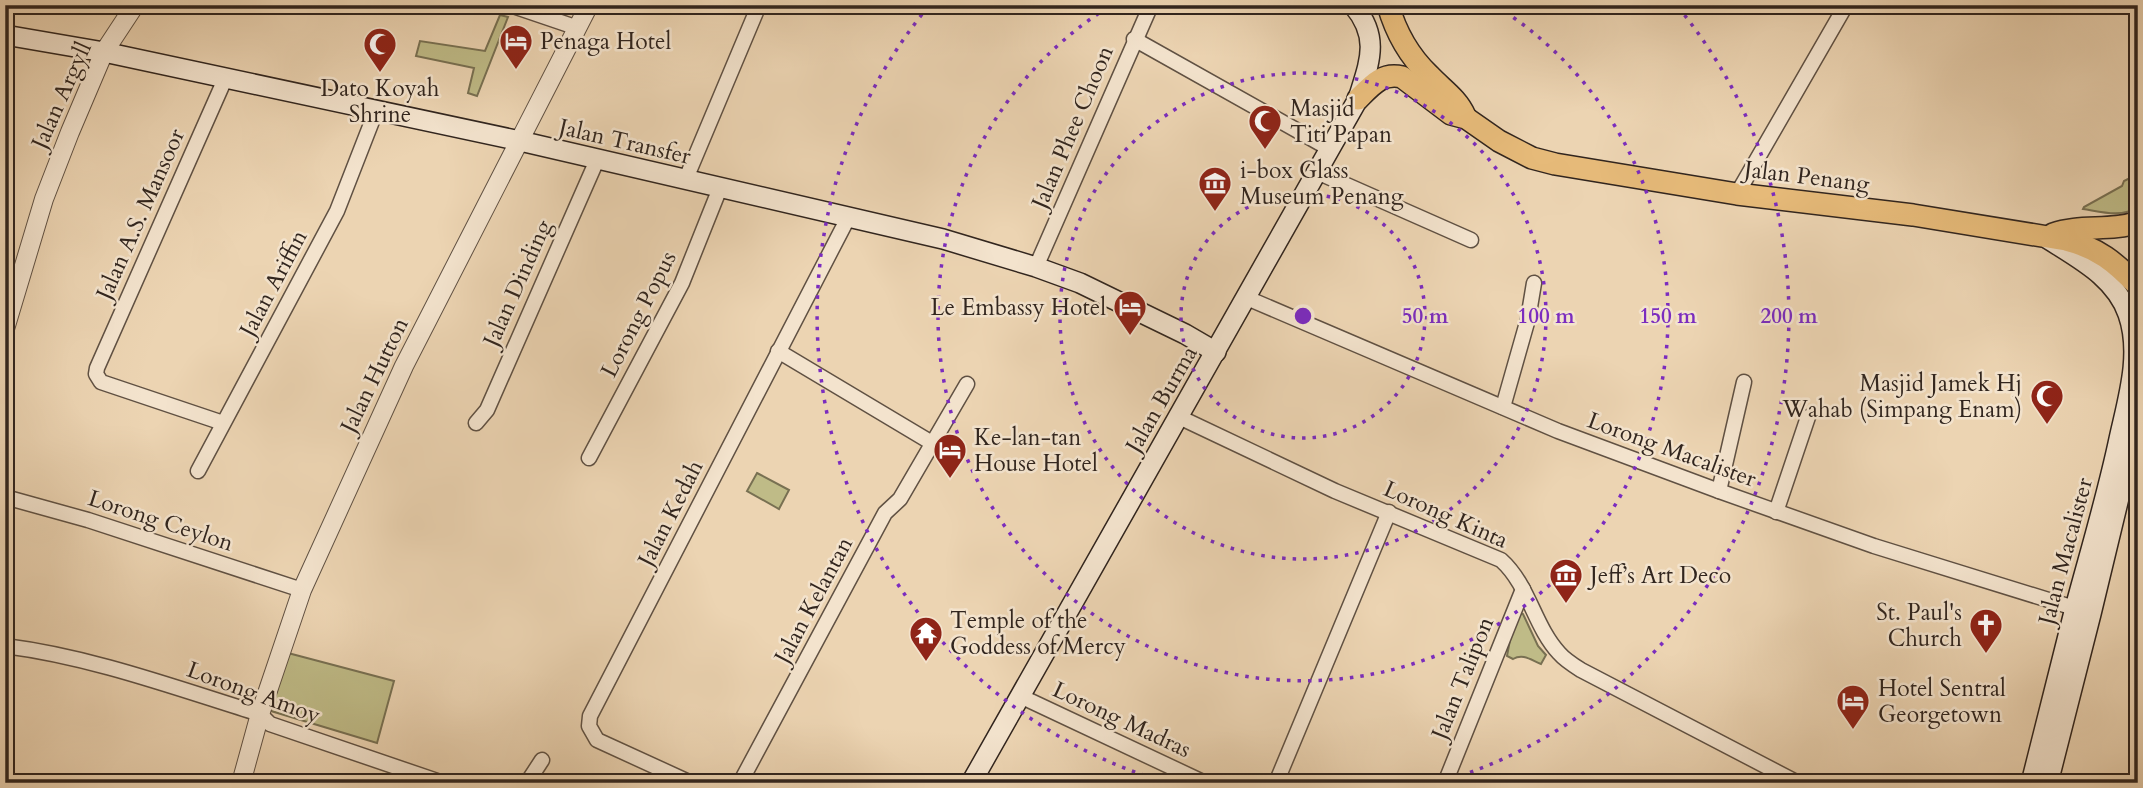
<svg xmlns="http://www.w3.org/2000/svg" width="2143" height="788" font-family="Cardo,serif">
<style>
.green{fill:#bfbb87;stroke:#787052;stroke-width:2}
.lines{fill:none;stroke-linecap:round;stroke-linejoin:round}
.minor-casing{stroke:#605143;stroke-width:17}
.tertiary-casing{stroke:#605143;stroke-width:20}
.secondary-casing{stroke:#31251e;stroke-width:22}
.primary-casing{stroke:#31251e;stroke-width:24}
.minor{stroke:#f3e3cd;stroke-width:14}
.tertiary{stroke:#f3e3cd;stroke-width:18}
.secondary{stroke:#f3e3cd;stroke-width:19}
.primary{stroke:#e6ba79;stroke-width:21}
.ring{fill:none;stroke:#7b2cbf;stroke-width:3.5;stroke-dasharray:3.5 7}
.labels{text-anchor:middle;stroke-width:5;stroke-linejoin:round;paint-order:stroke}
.poi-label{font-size:23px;fill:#31251e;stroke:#f3e3cd;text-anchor:start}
.street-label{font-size:23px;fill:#31251e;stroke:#f3e3cd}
.centre{fill:#7b2cbf;stroke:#f3e3cd;stroke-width:3.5}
.ring-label{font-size:21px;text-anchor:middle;font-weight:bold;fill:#7b2cbf;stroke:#f3e3cd;stroke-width:5;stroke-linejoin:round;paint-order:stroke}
</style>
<rect width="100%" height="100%" fill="#ecd4b2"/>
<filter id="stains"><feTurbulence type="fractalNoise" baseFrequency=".00286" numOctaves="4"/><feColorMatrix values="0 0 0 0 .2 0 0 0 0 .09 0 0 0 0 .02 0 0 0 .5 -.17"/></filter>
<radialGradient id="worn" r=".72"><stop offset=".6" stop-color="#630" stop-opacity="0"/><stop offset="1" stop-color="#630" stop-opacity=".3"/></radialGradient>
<g class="green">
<path d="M500,15L508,17L477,96L468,93L474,68L416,56L420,41L485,51Z"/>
<path d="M2130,178L2132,184H2138V207C2121,218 2102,212 2083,209L2084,207L2122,186L2124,181Z"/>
<path d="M757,473L789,490L779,509L747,491Z"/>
<path d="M1520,613L1523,614L1538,646L1546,655L1541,664C1531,660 1523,653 1513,659L1507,656L1513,624Z"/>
<path d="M288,653L394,681L377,743L271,711Z"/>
</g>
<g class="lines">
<defs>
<g id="minor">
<path d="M510,5L578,28"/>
<path d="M1134,39L1330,149"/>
<path d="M1317,172L1471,240"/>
<path d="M685,181L759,5"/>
<path d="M1737,194L1846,5"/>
<path d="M1036,267L1151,5"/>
<path d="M1247,298L1558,431L1719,491L1874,546L2084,611"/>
<path d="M778,351L932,443"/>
<path d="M1503,407L1528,319L1534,283"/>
<path d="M1179,417L1335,491L1501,560C1529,585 1534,626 1559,653C1565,660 1573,665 1581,670L1798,783"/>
<path d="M223,423L101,382L96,374L97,368L225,79"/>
<path d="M476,423L487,410L597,160"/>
<path d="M589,458L682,283L720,188"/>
<path d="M198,471L337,211L376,111"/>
<path d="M1719,491L1744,382"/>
<path d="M5,497L88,520L302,590"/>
<path d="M1776,512L1808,417"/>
<path d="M5,646C92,657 176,688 260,714L270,724L443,783"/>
<path d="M1020,696L1205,783"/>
<path d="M527,783L542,760"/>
<path d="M691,783L597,740L589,726L590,716L849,216"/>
<path d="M740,783L885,513L900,499L967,384"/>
<path d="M1276,783L1389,512"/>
<path d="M1445,783L1523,589"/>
</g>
<g id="tertiary">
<path d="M5,329L44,199L70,132L104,52L135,5"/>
<path d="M241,783L260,714L302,590L404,366L589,5"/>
</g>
<g id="secondary">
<path d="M5,35L104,52L520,141L943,239L1036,267L1080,283L1185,334L1216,352"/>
<path d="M971,783L1358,99C1369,63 1381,38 1353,5"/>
<path d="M2031,783C2046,725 2060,666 2075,608C2090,552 2107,496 2119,439C2128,398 2142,354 2128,314C2115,277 2079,259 2048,239"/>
<path d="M2048,783L2091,614L2138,419"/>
</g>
<g id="primary">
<path d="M1388,5C1396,33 1408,55 1429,75C1442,89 1457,98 1465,116"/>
<path d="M1358,99C1371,86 1382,72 1402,77L1451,114L1466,118L1499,141L1532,158L1555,164L1737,194L1913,215L2066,240C2098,248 2115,262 2138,286"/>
<path d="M2053,234C2080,224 2111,232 2138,222"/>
</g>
</defs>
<use href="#minor" class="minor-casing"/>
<use href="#tertiary" class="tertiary-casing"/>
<use href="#secondary" class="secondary-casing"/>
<use href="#primary" class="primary-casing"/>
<use href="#minor" class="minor"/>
<use href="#tertiary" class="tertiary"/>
<use href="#secondary" class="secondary"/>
<use href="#primary" class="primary"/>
</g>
<g class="ring">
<circle cx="1303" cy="316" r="122"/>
<circle cx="1303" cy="316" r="243"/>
<path d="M1496 6A365 365 0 1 1 1110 6"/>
<path d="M1165 782A486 486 0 0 1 928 7M1678 7A486 486 0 0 1 1441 782"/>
</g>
<defs>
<symbol id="hotel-pin" viewBox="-11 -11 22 30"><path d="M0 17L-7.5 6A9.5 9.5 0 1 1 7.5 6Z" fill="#8f2418" stroke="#f3e3cd"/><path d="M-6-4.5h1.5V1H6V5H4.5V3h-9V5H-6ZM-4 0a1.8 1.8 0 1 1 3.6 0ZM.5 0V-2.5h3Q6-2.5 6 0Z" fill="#fff"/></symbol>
<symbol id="mosque-pin" viewBox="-11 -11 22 30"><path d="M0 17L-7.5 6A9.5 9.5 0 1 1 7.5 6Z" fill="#8f2418" stroke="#f3e3cd"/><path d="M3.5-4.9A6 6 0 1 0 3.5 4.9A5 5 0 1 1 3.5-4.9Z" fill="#fff"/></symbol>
<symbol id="museum-pin" viewBox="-11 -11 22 30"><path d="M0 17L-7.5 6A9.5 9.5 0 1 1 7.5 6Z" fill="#8f2418" stroke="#f3e3cd"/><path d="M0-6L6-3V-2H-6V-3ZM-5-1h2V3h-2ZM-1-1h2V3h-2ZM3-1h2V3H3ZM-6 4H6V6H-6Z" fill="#fff"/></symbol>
<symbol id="church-pin" viewBox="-11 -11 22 30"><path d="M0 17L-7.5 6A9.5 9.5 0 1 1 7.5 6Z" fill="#8f2418" stroke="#f3e3cd"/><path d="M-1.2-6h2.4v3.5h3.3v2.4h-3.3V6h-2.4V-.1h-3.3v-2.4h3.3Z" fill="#fff"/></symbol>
<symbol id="temple-pin" viewBox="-11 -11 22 30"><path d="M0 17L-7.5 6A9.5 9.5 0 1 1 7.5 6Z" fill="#8f2418" stroke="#f3e3cd"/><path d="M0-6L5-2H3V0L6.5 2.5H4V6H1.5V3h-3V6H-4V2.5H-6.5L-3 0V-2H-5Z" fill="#fff"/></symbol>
</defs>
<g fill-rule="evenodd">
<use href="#hotel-pin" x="497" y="22" width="38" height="52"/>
<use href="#mosque-pin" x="361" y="25" width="38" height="52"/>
<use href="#mosque-pin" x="1246" y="102" width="38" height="52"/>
<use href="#museum-pin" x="1196" y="164" width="38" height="52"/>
<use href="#hotel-pin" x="1111" y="288" width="38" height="52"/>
<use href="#mosque-pin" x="2028" y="377" width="38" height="52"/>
<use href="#hotel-pin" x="931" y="431" width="38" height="52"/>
<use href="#museum-pin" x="1547" y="556" width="38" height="52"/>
<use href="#church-pin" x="1967" y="606" width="38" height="52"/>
<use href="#temple-pin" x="907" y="614" width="38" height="52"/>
<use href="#hotel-pin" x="1834" y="682" width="38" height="52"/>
</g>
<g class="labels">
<g class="poi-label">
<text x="540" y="49">Penaga Hotel</text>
<text x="380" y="96" text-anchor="middle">Dato Koyah<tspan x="380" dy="26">Shrine</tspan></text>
<text x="1290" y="116">Masjid<tspan x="1290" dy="26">Titi Papan</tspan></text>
<text x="1240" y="178">i-box Glass<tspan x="1240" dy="26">Museum Penang</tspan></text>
<text x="1106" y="315" text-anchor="end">Le Embassy Hotel</text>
<text x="2022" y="391" text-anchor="end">Masjid Jamek Hj<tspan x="2022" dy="26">Wahab (Simpang Enam)</tspan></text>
<text x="974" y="445">Ke-lan-tan<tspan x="974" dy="26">House Hotel</tspan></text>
<text x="1590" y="583">Jeff’s Art Deco</text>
<text x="1962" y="620" text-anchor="end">St. Paul's<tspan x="1962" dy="26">Church</tspan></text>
<text x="950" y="628">Temple of the<tspan x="950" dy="26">Goddess of Mercy</tspan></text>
<text x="1878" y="696">Hotel Sentral<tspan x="1878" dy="26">Georgetown</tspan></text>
</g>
<g class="street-label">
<text transform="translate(61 95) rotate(-66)" y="8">Jalan Argyll</text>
<text transform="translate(1072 127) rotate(-67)" y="8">Jalan Phee Choon</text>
<text transform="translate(625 141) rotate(13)" y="8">Jalan Transfer</text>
<text transform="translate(1807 176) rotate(7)" y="8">Jalan Penang</text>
<text transform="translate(140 214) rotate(-66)" y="8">Jalan A.S. Mansoor</text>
<text transform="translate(273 283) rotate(-62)" y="8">Jalan Ariffin</text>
<text transform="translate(517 283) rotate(-66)" y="8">Jalan Dinding</text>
<text transform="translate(638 314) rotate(-63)" y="8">Lorong Popus</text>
<text transform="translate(374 375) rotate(-64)" y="8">Jalan Hutton</text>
<text transform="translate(1161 399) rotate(-60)" y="8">Jalan Burma</text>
<text transform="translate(1672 449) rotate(20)" y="8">Lorong Macalister</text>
<text transform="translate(670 513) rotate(-63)" y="8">Jalan Kedah</text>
<text transform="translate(1446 514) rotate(24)" y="8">Lorong Kinta</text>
<text transform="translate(161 520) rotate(18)" y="8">Lorong Ceylon</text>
<text transform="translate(2065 551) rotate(-75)" y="8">Jalan Macalister</text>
<text transform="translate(813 600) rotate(-62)" y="8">Jalan Kelantan</text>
<text transform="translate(1462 678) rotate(-68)" y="8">Jalan Talipon</text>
<text transform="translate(254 692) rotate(20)" y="8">Lorong Amoy</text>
<text transform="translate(1122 719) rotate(25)" y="8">Lorong Madras</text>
</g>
</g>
<circle cx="1303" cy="316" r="10" class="centre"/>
<g class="ring-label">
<text x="1425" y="323">50 m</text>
<text x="1546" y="323">100 m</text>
<text x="1668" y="323">150 m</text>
<text x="1789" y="323">200 m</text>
</g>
<rect width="2143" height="788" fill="none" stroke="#ecd4b2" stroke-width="28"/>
<rect x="7" y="7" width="2129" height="774" fill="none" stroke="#31251e" stroke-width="3.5"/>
<rect x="14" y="14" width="2115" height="760" fill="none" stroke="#31251e" stroke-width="2"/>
<rect width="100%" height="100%" filter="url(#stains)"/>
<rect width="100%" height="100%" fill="url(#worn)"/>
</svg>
